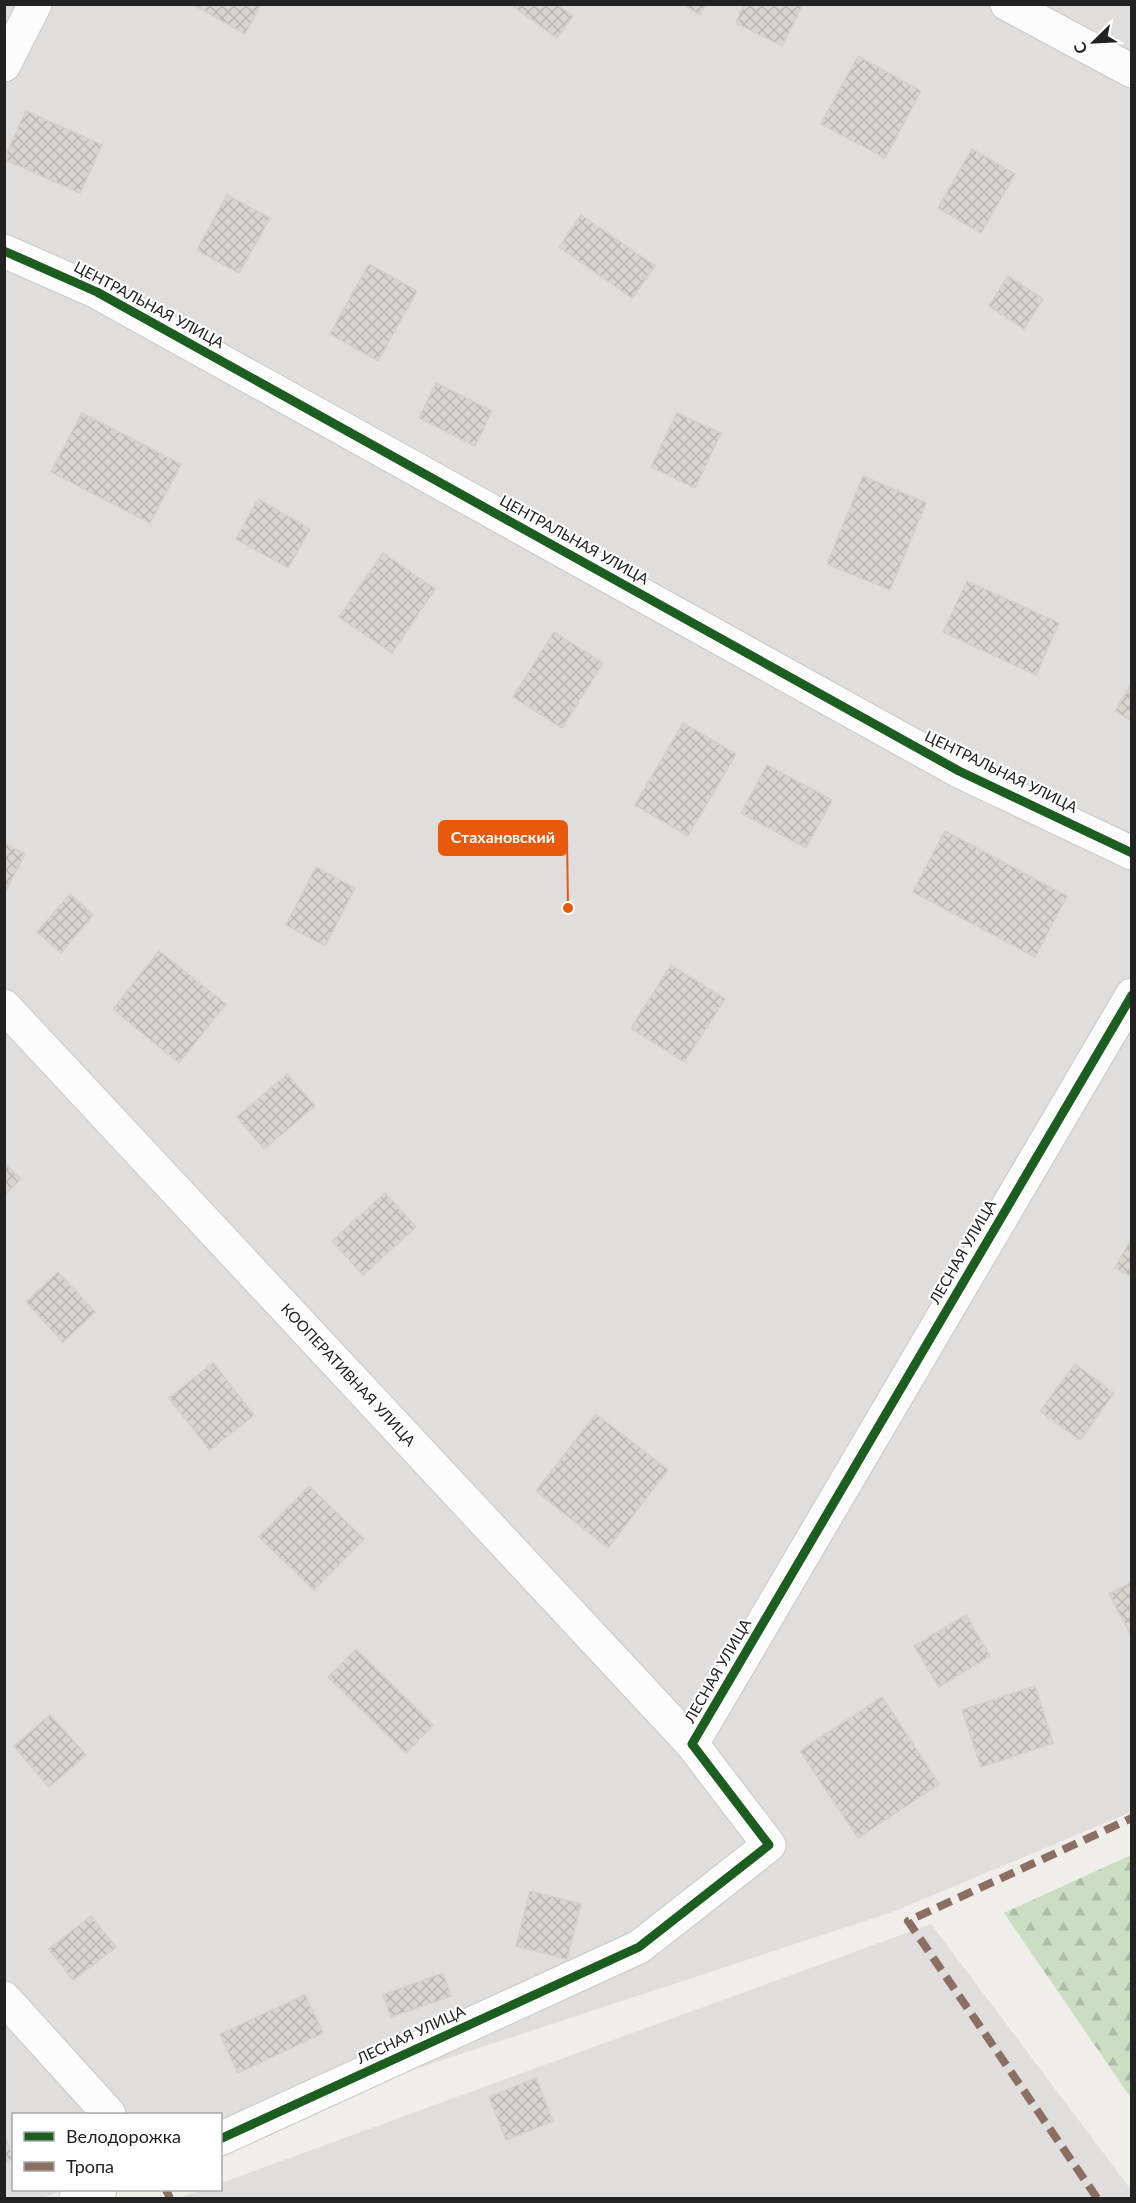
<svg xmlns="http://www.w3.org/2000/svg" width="1136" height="2203" font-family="Lato,sans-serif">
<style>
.residential{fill:#dfdedc}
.forest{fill:url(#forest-firs)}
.building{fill:url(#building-cross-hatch);stroke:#d3d0cc;stroke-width:1.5}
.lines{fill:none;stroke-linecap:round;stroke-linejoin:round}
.minor-casing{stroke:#c9c8c7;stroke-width:35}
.minor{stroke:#fdfcfc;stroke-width:33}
.quiet{stroke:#8d6e63;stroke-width:8;stroke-dasharray:15 8;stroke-linecap:butt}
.cycleway-casing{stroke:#fff;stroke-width:13}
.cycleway{stroke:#1b5e20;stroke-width:9}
.labels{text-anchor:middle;stroke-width:4.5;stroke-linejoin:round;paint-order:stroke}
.street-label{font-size:15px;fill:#222;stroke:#fff}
.leader{fill:none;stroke:#e8590c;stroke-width:2}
.callout-dot{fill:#e8590c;stroke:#fff;stroke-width:2}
.callout{fill:#e8590c;stroke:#e8590c;stroke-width:2}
.callout-label{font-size:16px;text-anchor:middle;font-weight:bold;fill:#fff}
</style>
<defs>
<pattern id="forest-firs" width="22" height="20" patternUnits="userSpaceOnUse" patternTransform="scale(1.5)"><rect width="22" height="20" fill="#cbdec1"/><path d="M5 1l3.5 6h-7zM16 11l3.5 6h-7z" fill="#aebea6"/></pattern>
<pattern id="building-cross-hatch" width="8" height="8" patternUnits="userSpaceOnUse" patternTransform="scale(1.5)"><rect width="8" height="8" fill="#d7d4d2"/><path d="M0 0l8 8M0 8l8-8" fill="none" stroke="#b8b6b4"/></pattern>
</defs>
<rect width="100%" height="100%" fill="#f0eeeb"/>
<g class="residential">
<path d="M5,5H1131V1812L895,1911L221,2133L220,2114H14V2190H65L41,2198H5Z"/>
<path d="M931,1924L1132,2191L1131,2198H178L203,2190H220L221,2183Z"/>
</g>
<path class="forest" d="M1131,1855V2098L1004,1913Z"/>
<g class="building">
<path d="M192,4H261L245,34Z"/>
<path d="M510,4H556L573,16L557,38Z"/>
<path d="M683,4H706L700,15Z"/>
<path d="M744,4H803L782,46L736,23Z"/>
<path d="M858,56L921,91L885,158L821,124Z"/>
<path d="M26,111L102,145L80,193L4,159Z"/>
<path d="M972,149L1015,174L981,233L938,208Z"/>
<path d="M227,195L270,218L239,273L197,250Z"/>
<path d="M581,215L655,266L632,298L559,247Z"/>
<path d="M369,264L417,291L378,361L330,334Z"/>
<path d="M1008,276L1043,299L1024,329L989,306Z"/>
<path d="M436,383L492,411L475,446L419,418Z"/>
<path d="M82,413L181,464L150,523L51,472Z"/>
<path d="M677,413L721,433L695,488L651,467Z"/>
<path d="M863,476L926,503L890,590L827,564Z"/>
<path d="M258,499L310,529L288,568L236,539Z"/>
<path d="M383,553L435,589L392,653L339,617Z"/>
<path d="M967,581L1059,623L1036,675L943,632Z"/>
<path d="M554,632L603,663L562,728L513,697Z"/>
<path d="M1132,683V721L1115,711Z"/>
<path d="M683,723L736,754L688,836L635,805Z"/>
<path d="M767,765L832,800L806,848L741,813Z"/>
<path d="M945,831L1067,896L1035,957L913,892Z"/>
<path d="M4,843L25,854L4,894Z"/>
<path d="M316,867L355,888L325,946L286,925Z"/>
<path d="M70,894L93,915L61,953L37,932Z"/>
<path d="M159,951L226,1004L179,1063L113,1009Z"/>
<path d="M671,965L725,999L684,1062L631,1028Z"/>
<path d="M287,1074L315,1106L264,1149L237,1117Z"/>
<path d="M4,1163L21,1179L4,1195Z"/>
<path d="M385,1193L416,1227L363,1275L332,1241Z"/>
<path d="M1132,1238V1277L1115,1268Z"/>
<path d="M58,1272L95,1312L63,1342L26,1302Z"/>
<path d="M213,1363L254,1415L210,1450L169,1398Z"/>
<path d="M1075,1364L1114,1393L1080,1440L1040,1411Z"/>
<path d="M596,1414L668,1470L608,1548L536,1491Z"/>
<path d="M309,1486L364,1539L314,1590L259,1537Z"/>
<path d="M1132,1582V1637L1109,1594Z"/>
<path d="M966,1615L990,1656L939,1687L914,1646Z"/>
<path d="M356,1649L433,1725L406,1753L328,1677Z"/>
<path d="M1035,1686L1053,1743L981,1767L962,1710Z"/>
<path d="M882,1697L939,1784L858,1838L800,1751Z"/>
<path d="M50,1715L86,1755L49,1787L14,1746Z"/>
<path d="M530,1891L581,1904L567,1959L516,1946Z"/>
<path d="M91,1916L116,1947L73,1980L49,1949Z"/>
<path d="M443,1973L451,1996L391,2017L383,1995Z"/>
<path d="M305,1995L323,2033L238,2073L220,2034Z"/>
<path d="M536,2078L553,2121L506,2140L489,2097Z"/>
<path d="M4,2135L14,2158L4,2162Z"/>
</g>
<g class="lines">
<defs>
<g id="minor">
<path d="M1007,4L1132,71"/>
<path d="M4,65L35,4"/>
<path d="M4,251L97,292L959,771L1132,853"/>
<path d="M4,1006L692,1744"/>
<path d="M4,1998L109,2114"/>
<path d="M220,2139L639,1947L769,1845L692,1744L1132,995"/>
<path d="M76,2198L100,2190"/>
</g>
</defs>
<use href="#minor" class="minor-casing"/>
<use href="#minor" class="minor"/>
<g class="quiet">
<path d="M166,2190L170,2198"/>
<path d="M1097,2198L908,1921L1132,1818"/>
</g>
<defs>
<g id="cycleway">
<path d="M4,251L97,292L959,771L1132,853"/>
<path d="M220,2139L639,1947L769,1845L692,1744L1132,995"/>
</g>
</defs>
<use href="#cycleway" class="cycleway-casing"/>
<use href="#cycleway" class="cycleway"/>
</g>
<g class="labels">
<g class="street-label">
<text transform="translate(149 305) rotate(28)" y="5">ЦЕНТРАЛЬНАЯ УЛИЦА</text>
<text transform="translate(574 540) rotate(29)" y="5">ЦЕНТРАЛЬНАЯ УЛИЦА</text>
<text transform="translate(1001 772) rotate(26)" y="5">ЦЕНТРАЛЬНАЯ УЛИЦА</text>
<text transform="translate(963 1252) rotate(-60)" y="5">ЛЕСНАЯ УЛИЦА</text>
<text transform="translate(348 1375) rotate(47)" y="5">КООПЕРАТИВНАЯ УЛИЦА</text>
<text transform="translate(718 1671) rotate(-60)" y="5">ЛЕСНАЯ УЛИЦА</text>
<text transform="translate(411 2035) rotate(-25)" y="5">ЛЕСНАЯ УЛИЦА</text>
</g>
</g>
<path class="leader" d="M568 908L567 838"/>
<circle class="callout-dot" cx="568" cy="908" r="6"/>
<rect class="callout" x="439" y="821" width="128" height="34" rx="6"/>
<g class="callout-label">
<text x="503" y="843">Стахановский</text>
</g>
<rect width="1136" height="2203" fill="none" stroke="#222222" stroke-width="12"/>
<rect x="12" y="2113" width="210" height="78" fill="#ffffff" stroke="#a7a7a7" stroke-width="1.5"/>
<rect x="24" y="2132" width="30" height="9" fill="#1b5e20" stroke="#a7a7a7" stroke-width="1.5"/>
<text x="66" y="2143" font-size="18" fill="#222222">Велодорожка</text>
<rect x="24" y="2162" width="30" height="9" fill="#8d6e63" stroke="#a7a7a7" stroke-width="1.5"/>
<text x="66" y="2173" font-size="18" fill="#222222">Тропа</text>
<g transform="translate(1094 42) rotate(246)" stroke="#ffffff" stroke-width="4.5" paint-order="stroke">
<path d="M0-4.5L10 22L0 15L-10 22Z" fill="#222222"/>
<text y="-9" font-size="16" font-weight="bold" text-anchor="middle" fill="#222222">С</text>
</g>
</svg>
